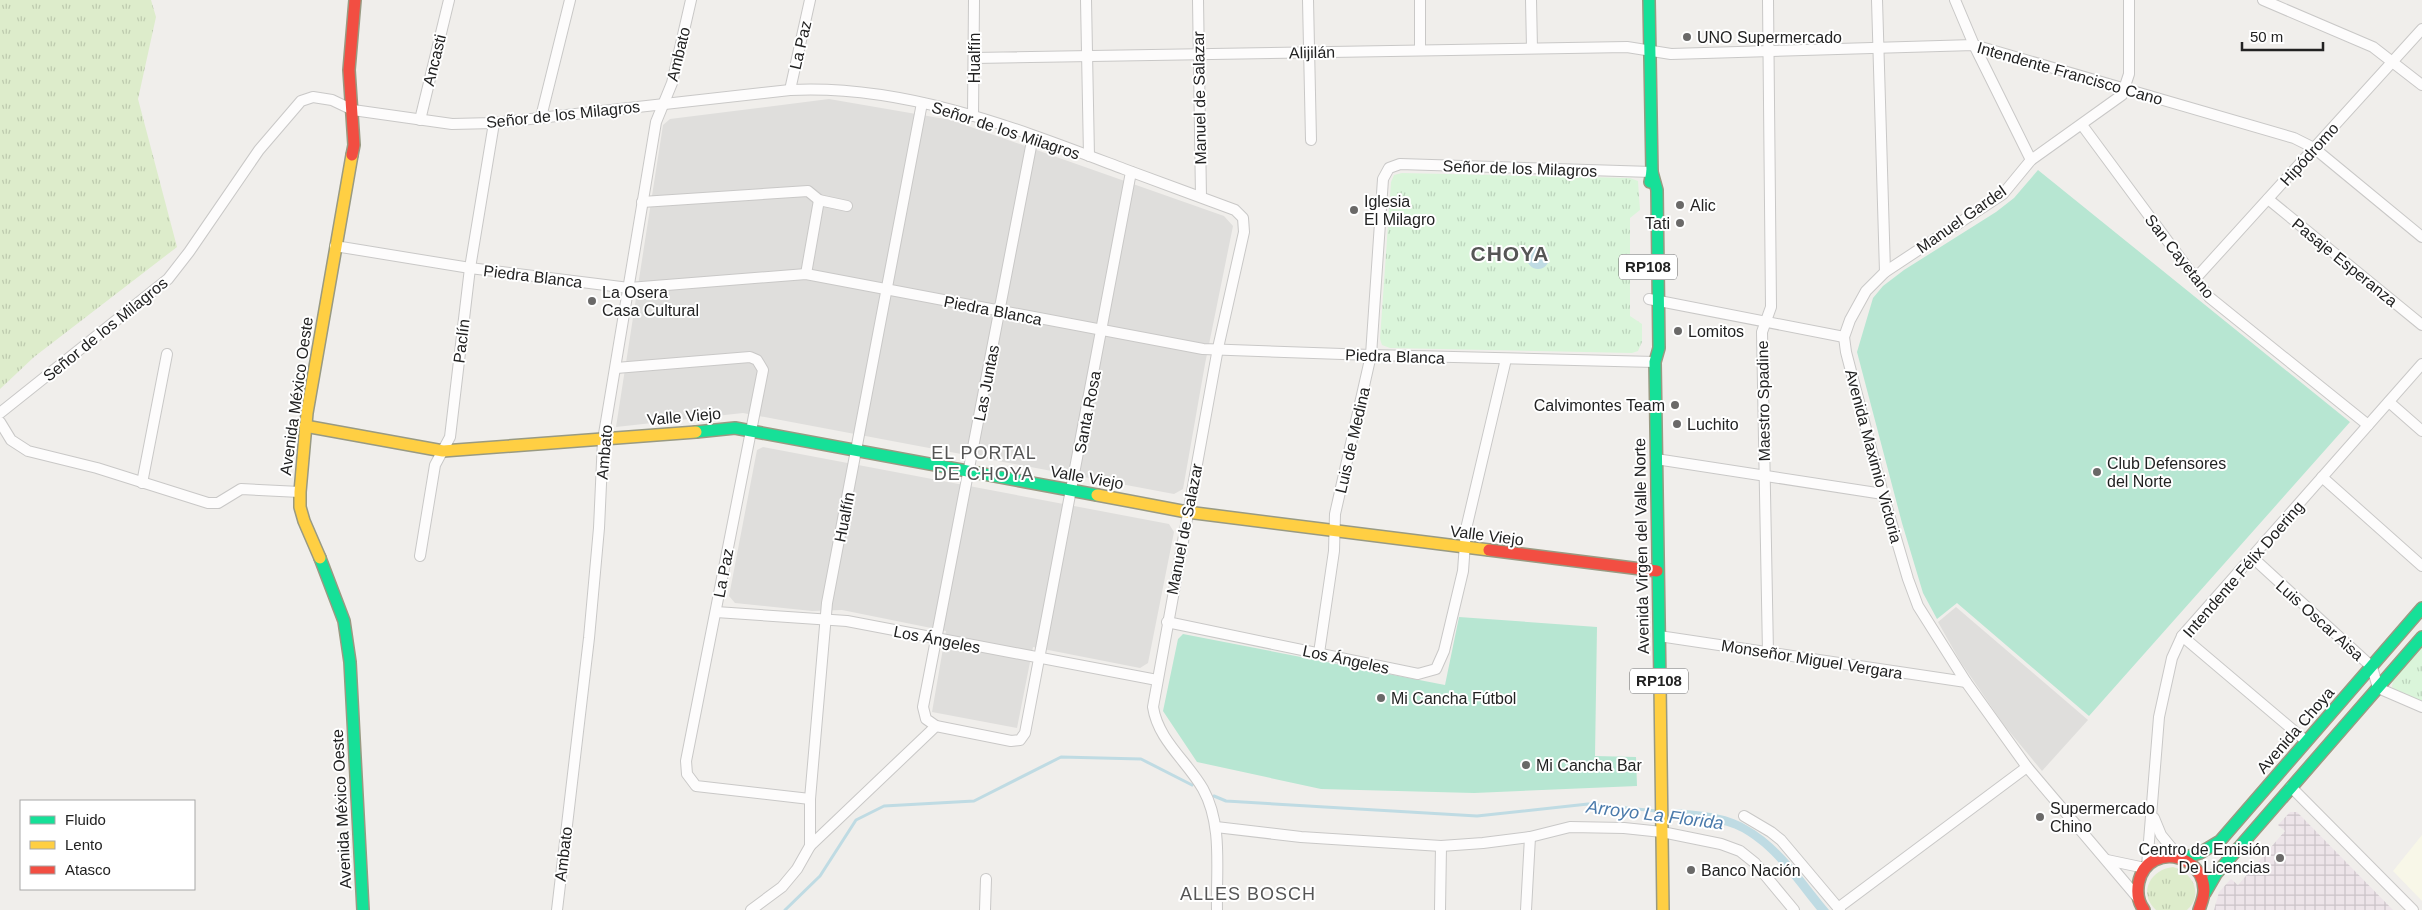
<svg xmlns="http://www.w3.org/2000/svg" width="2422" height="910" font-family="Arial,sans-serif">
<style>
.residential{fill:#dfdedc}
.industrial{fill:url(#industrial-grid)}
.education{fill:#f8f7e8}
.grass{fill:url(#grass-tufts)}
.park{fill:url(#park-tufts)}
.pitch{fill:#b7e6d2}
.water{fill:#bfdbe3}
.lines{fill:none;stroke-linecap:round;stroke-linejoin:round}
.stream{stroke:#bfdbe3;stroke-width:3}
.street-casing{stroke:#c9c8c7;stroke-width:12}
.fast-casing{stroke:#999a82;stroke-width:14}
.slow-casing{stroke:#999a82;stroke-width:14}
.jam-casing{stroke:#999a82;stroke-width:14}
.street{stroke:#fdfcfc;stroke-width:10}
.fast{stroke:#16e098;stroke-width:11}
.slow{stroke:#ffcf43;stroke-width:11}
.jam{stroke:#f24e42;stroke-width:11}
.poi-dot{fill:#6a6968;stroke:#fff;stroke-width:2}
.labels{text-anchor:middle;stroke-width:4;stroke-linejoin:round;paint-order:stroke}
.shield{fill:#fff;stroke:#646464;stroke-width:1}
.shield-label{font-size:15px;font-weight:bold;fill:#222}
.poi-label{font-size:16px;fill:#222;stroke:#fff;text-anchor:start}
.street-label{font-size:16px;fill:#222;stroke:#fff}
.neighbourhood-label{font-size:18px;letter-spacing:1px;fill:#555;stroke:#fff}
.water-label{font-size:18px;font-style:italic;fill:#4a7aab;stroke:#fff}
.district-label{font-size:21px;font-weight:bold;letter-spacing:1px;fill:#555;stroke:#fff}
</style>
<defs>
<pattern id="industrial-grid" width="8" height="8" patternUnits="userSpaceOnUse" patternTransform="scale(1.25)"><rect width="8" height="8" fill="#ede4e9"/><path d="M0 4h8M4 0v8" fill="none" stroke="#cbc3c8"/></pattern>
<pattern id="grass-tufts" width="24" height="20" patternUnits="userSpaceOnUse" patternTransform="scale(1.25)"><rect width="24" height="20" fill="#ddeccb"/><path d="M3 7l-1-3M5 7V3M7 7l1-3M15 17l-1-3M17 17v-4M19 17l1-3" fill="none" stroke="#bdcaae"/></pattern>
<pattern id="park-tufts" width="24" height="20" patternUnits="userSpaceOnUse" patternTransform="scale(1.25)"><rect width="24" height="20" fill="#daf5da"/><path d="M3 7l-1-3M5 7V3M7 7l1-3M15 17l-1-3M17 17v-4M19 17l1-3" fill="none" stroke="#bbd2bb"/></pattern>
</defs>
<rect width="100%" height="100%" fill="#f0eeeb"/>
<g class="residential">
<path d="M829,99L951,120L1224,216L1233,226L1205,364L1183,489L1174,494L743,413L616,427L663,125L670,119Z"/>
<path d="M763,447L1169,524L1174,532L1148,663L1140,668L1033,647L1017,728L932,712L946,631L842,610L812,611L735,603L729,596L757,450Z"/>
<path d="M1956,607L2088,720L2042,771L2004,725L1960,661L1938,622Z"/>
</g>
<path class="industrial" d="M2290,812H2297L2393,910H2214L2219,892L2231,879L2238,885L2285,831L2278,825Z"/>
<path class="education" d="M2422,835V901L2393,871Z"/>
<g class="grass">
<path d="M0,0H151L156,17L138,99L177,247L34,357L0,389Z"/>
<path d="M2173,867C2193,872 2204,895 2187,910H2156C2137,893 2151,869 2173,867Z"/>
</g>
<g class="park">
<path d="M1402,173L1630,178L1638,181L1640,210L1630,218V316L1642,324V342L1638,351L1632,353L1390,348L1382,345L1380,339L1391,182L1394,175Z"/>
<path d="M2422,647V702L2396,691L2392,687L2393,680Z"/>
</g>
<g class="pitch">
<path d="M2038,170L2350,422L2089,716L1957,603L1937,619L1923,593L1902,523L1857,352L1873,298L1883,286L1904,270L1996,212L2014,198Z"/>
<path d="M1459,617L1597,627L1595,756L1636,757L1637,786L1474,793L1321,789L1197,762L1163,711L1178,639L1183,634L1445,685Z"/>
</g>
<g class="water">
<circle cx="1538" cy="258" r="11"/>
<path d="M1675,809C1699,811 1726,813 1746,825C1781,844 1804,880 1829,910H1817C1795,883 1774,850 1742,832C1723,822 1697,820 1675,817Z"/>
</g>
<g class="lines">
<g class="stream">
<path d="M1214,796L1226,801L1477,816L1588,804L1656,811"/>
<path d="M785,910L820,876L856,820L884,806L974,801L1061,757L1141,759L1192,785"/>
</g>
<defs>
<g id="street">
<path d="M1086,0L1089,156"/>
<path d="M1198,0L1201,197"/>
<path d="M1308,0L1311,140"/>
<path d="M1420,0V50"/>
<path d="M1531,0L1532,48"/>
<path d="M1877,0L1885,272"/>
<path d="M1955,0L1974,45L2031,160"/>
<path d="M2129,0V74L2122,95L2031,160L2003,194L1885,272L1866,291L1850,320L1844,337L1846,352L1883,494L1908,579L1918,606L1966,682L2027,767L2138,898"/>
<path d="M2263,0L2373,47L2422,85"/>
<path d="M974,58L1627,47L1671,54L1974,45L2294,138L2314,148L2422,237"/>
<path d="M790,90L810,0"/>
<path d="M973,116L974,0"/>
<path d="M541,117L570,0"/>
<path d="M420,120L449,0"/>
<path d="M2082,125L2209,297L2368,425"/>
<path d="M1033,136L923,707L926,719L936,726L1011,741L1020,740L1025,733L1131,172"/>
<path d="M2268,199L2422,325"/>
<path d="M642,202L808,191L819,200L847,206"/>
<path d="M335,246L470,268L629,288L806,274L1203,349L1371,355L1655,362"/>
<path d="M806,274L819,200"/>
<path d="M2196,278L2422,29"/>
<path d="M1649,299L1844,337"/>
<path d="M616,368L750,357L757,360L763,370L686,761L687,774L696,786L810,799"/>
<path d="M2389,402L2422,431"/>
<path d="M0,413L168,279L189,252L259,150L301,101L313,97L332,100L353,110L452,124L494,123L790,90C906,84 1018,129 1124,169C1161,183 1198,196 1235,210L1243,218L1244,232L1218,348L1153,707C1158,740 1187,761 1203,789C1223,825 1216,870 1217,910"/>
<path d="M0,422L11,440L28,451L97,468L208,503H218L241,489L300,492"/>
<path d="M1656,459L1883,494"/>
<path d="M2322,477L2422,566"/>
<path d="M142,483L167,354"/>
<path d="M420,556L435,465L450,437L470,268L494,123"/>
<path d="M2252,557L2372,667L2378,688L2422,707"/>
<path d="M716,612L847,621L1157,680"/>
<path d="M1167,622L1418,674L1436,669L1444,651L1463,571L1466,529L1506,359"/>
<path d="M1659,636L1966,682"/>
<path d="M2182,636L2306,741"/>
<path d="M1319,653L1334,551L1335,514L1371,355L1383,179L1389,168L1400,164L1652,172"/>
<path d="M1768,653L1762,332L1771,307L1768,0"/>
<path d="M2291,787L2413,910"/>
<path d="M1744,816L1771,832L1781,840L1840,910"/>
<path d="M2154,818L2161,835L2179,857"/>
<path d="M1216,827L1301,837L1441,846L1483,843L1530,837L1570,827L1624,828L1662,832L1721,844L1740,851L1755,863L1794,910"/>
<path d="M810,846L936,726"/>
<path d="M2107,860L2145,868"/>
<path d="M2147,866L2159,717L2172,658L2182,636L2422,364"/>
<path d="M1838,908L2027,767"/>
<path d="M557,910L589,638L599,528L603,440L656,122L672,83L691,0"/>
<path d="M751,910L782,887L797,869L810,846V799L827,603L922,103"/>
<path d="M985,910L986,879"/>
<path d="M1440,910L1441,846"/>
<path d="M1526,910L1530,837"/>
</g>
<g id="fast">
<path d="M1649,0L1652,172L1650,182"/>
<path d="M1652,172L1657,190L1659,348L1655,362L1660,684"/>
<path d="M696,432L735,428L1097,495"/>
<path d="M320,558L344,621L350,662L363,910"/>
<path d="M2182,858L2200,853L2220,841L2422,608"/>
<path d="M2205,893L2216,874L2422,637"/>
</g>
<g id="slow">
<path d="M305,426L443,451L696,432"/>
<path d="M1097,495L1187,512L1489,550"/>
<path d="M320,558L304,521L300,507V492L307,413L352,155"/>
<path d="M1660,684L1663,910"/>
</g>
<g id="jam">
<path d="M352,155L354,145L349,70L355,0"/>
<path d="M1489,550L1657,571"/>
<path d="M2144,910C2133,895 2137,869 2155,860C2177,849 2205,867 2204,891C2204,897 2201,904 2199,910"/>
</g>
</defs>
<use href="#street" class="street-casing"/>
<use href="#fast" class="fast-casing"/>
<use href="#slow" class="slow-casing"/>
<use href="#jam" class="jam-casing"/>
<use href="#street" class="street"/>
<use href="#fast" class="fast"/>
<use href="#slow" class="slow"/>
<use href="#jam" class="jam"/>
</g>
<g class="poi-dot">
<circle cx="1687" cy="37" r="5"/>
<circle cx="1680" cy="205" r="5"/>
<circle cx="1354" cy="210" r="5"/>
<circle cx="1680" cy="223" r="5"/>
<circle cx="592" cy="301" r="5"/>
<circle cx="1678" cy="331" r="5"/>
<circle cx="1675" cy="405" r="5"/>
<circle cx="1677" cy="424" r="5"/>
<circle cx="2097" cy="472" r="5"/>
<circle cx="1381" cy="698" r="5"/>
<circle cx="1526" cy="765" r="5"/>
<circle cx="2040" cy="817" r="5"/>
<circle cx="2280" cy="858" r="5"/>
<circle cx="1691" cy="870" r="5"/>
</g>
<g class="labels">
<g class="shield">
<rect x="1619" y="254.5" width="58" height="25" rx="4"/>
<rect x="1630" y="668.5" width="58" height="25" rx="4"/>
</g>
<g class="shield-label">
<text x="1648" y="272">RP108</text>
<text x="1659" y="686">RP108</text>
</g>
<g class="poi-label">
<text x="1697" y="43">UNO Supermercado</text>
<text x="1364" y="207">Iglesia<tspan x="1364" dy="18">El Milagro</tspan></text>
<text x="1690" y="211">Alic</text>
<text x="1670" y="229" text-anchor="end">Tati</text>
<text x="602" y="298">La Osera<tspan x="602" dy="18">Casa Cultural</tspan></text>
<text x="1688" y="337">Lomitos</text>
<text x="1665" y="411" text-anchor="end">Calvimontes Team</text>
<text x="1687" y="430">Luchito</text>
<text x="2107" y="469">Club Defensores<tspan x="2107" dy="18">del Norte</tspan></text>
<text x="1391" y="704">Mi Cancha Fútbol</text>
<text x="1536" y="771">Mi Cancha Bar</text>
<text x="2050" y="814">Supermercado<tspan x="2050" dy="18">Chino</tspan></text>
<text x="2270" y="855" text-anchor="end">Centro de Emisión<tspan x="2270" dy="18">De Licencias</tspan></text>
<text x="1701" y="876">Banco Nación</text>
</g>
<g class="street-label">
<text transform="translate(800 45) rotate(-77)" y="6">La Paz</text>
<text transform="translate(1312 52) rotate(-1)" y="6">Alijilán</text>
<text transform="translate(678 54) rotate(-76)" y="6">Ambato</text>
<text transform="translate(974 58) rotate(-90)" y="6">Hualfín</text>
<text transform="translate(434 60) rotate(-76)" y="6">Ancasti</text>
<text transform="translate(2070 73) rotate(16)" y="6">Intendente Francisco Cano</text>
<text transform="translate(1199 98) rotate(-91)" y="6">Manuel de Salazar</text>
<text transform="translate(563 114) rotate(-6)" y="6">Señor de los Milagros</text>
<text transform="translate(1006 130) rotate(18)" y="6">Señor de los Milagros</text>
<text transform="translate(2309 154) rotate(-48)" y="6">Hipódromo</text>
<text transform="translate(1520 168) rotate(2)" y="6">Señor de los Milagros</text>
<text transform="translate(1961 219) rotate(-35)" y="6">Manuel Gardel</text>
<text transform="translate(2180 256) rotate(52)" y="6">San Cayetano</text>
<text transform="translate(2345 262) rotate(39)" y="6">Pasaje Esperanza</text>
<text transform="translate(533 276) rotate(7)" y="6">Piedra Blanca</text>
<text transform="translate(993 310) rotate(11)" y="6">Piedra Blanca</text>
<text transform="translate(105 329) rotate(-39)" y="6">Señor de los Milagros</text>
<text transform="translate(461 341) rotate(-83)" y="6">Paclín</text>
<text transform="translate(1395 356) rotate(2)" y="6">Piedra Blanca</text>
<text transform="translate(986 383) rotate(-79)" y="6">Las Juntas</text>
<text transform="translate(296 396) rotate(-82)" y="6">Avenida México Oeste</text>
<text transform="translate(1763 401) rotate(-91)" y="6">Maestro Spadine</text>
<text transform="translate(1087 412) rotate(-79)" y="6">Santa Rosa</text>
<text transform="translate(684 416) rotate(-5)" y="6">Valle Viejo</text>
<text transform="translate(1352 440) rotate(-77)" y="6">Luis de Medina</text>
<text transform="translate(604 452) rotate(-85)" y="6">Ambato</text>
<text transform="translate(1874 456) rotate(75)" y="6">Avenida Maximio Victoria</text>
<text transform="translate(1087 477) rotate(10)" y="6">Valle Viejo</text>
<text transform="translate(844 517) rotate(-79)" y="6">Hualfín</text>
<text transform="translate(1184 529) rotate(-79)" y="6">Manuel de Salazar</text>
<text transform="translate(1487 535) rotate(7)" y="6">Valle Viejo</text>
<text transform="translate(1641 546) rotate(-91)" y="6">Avenida Virgen del Valle Norte</text>
<text transform="translate(2243 569) rotate(-49)" y="6">Intendente Félix Doering</text>
<text transform="translate(723 573) rotate(-79)" y="6">La Paz</text>
<text transform="translate(2320 620) rotate(42)" y="6">Luis Oscar Aisa</text>
<text transform="translate(937 639) rotate(11)" y="6">Los Ángeles</text>
<text transform="translate(1346 659) rotate(12)" y="6">Los Ángeles</text>
<text transform="translate(1812 659) rotate(9)" y="6">Monseñor Miguel Vergara</text>
<text transform="translate(2295 730) rotate(-49)" y="6">Avenida Choya</text>
<text transform="translate(341 809) rotate(-93)" y="6">Avenida México Oeste</text>
<text transform="translate(563 854) rotate(-83)" y="6">Ambato</text>
</g>
<g class="neighbourhood-label">
<text x="984" y="459">EL PORTAL<tspan x="984" dy="21">DE CHOYA</tspan></text>
<text x="1248" y="900">ALLES BOSCH</text>
</g>
<g class="water-label">
<text transform="translate(1655 815) rotate(7)" y="6">Arroyo La Florida</text>
</g>
<g class="district-label">
<text x="1510" y="261">CHOYA</text>
</g>
</g>
<rect x="20" y="800" width="175" height="90" fill="#ffffff" stroke="#a7a7a7"/>
<rect x="30" y="816" width="25" height="8" fill="#16e098" stroke="#a7a7a7"/>
<text x="65" y="825" font-size="15" fill="#222222">Fluido</text>
<rect x="30" y="841" width="25" height="8" fill="#ffcf43" stroke="#a7a7a7"/>
<text x="65" y="850" font-size="15" fill="#222222">Lento</text>
<rect x="30" y="866" width="25" height="8" fill="#f24e42" stroke="#a7a7a7"/>
<text x="65" y="875" font-size="15" fill="#222222">Atasco</text>
<path d="M2242 42v8h81v-8" fill="none" stroke="#222222" stroke-width="2.5"/>
<text x="2250" y="42" font-size="15" fill="#222222" stroke="#ffffff" stroke-width="4" paint-order="stroke">50 m</text>
</svg>
